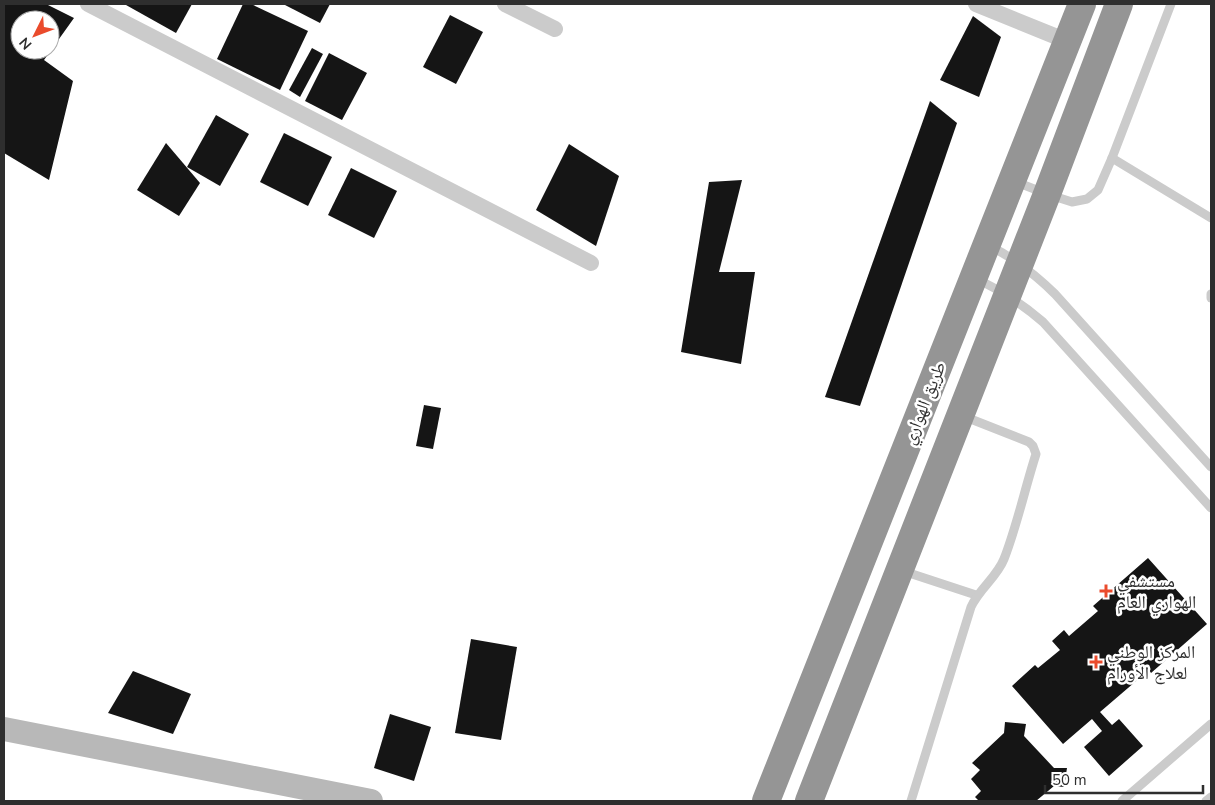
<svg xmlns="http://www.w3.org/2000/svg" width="1215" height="805" font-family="'Nunito Sans','Noto Naskh Arabic',sans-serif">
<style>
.building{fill:#151515;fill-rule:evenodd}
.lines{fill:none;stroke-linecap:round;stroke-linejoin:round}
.lane{stroke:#cbcbcb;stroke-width:9}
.street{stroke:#cbcbcb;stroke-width:16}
.secondary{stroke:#b8b8b8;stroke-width:24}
.highway{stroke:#959595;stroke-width:28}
.poi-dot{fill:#ea4b2c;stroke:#fff;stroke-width:2}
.labels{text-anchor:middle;stroke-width:5;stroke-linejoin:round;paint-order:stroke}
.street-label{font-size:18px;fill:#2e2e2e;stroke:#fff}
.poi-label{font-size:18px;fill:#2e2e2e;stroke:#fff;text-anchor:start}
</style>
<rect width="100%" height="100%" fill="#fff"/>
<g class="building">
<path d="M4,4H46L74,18L44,60L73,81L49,180L4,153ZM20,20H50V50H20Z"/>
<path d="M127,4H192L176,33L126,5Z"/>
<path d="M243,4H251L308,31L280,90L217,59Z"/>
<path d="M286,4H330L320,23L285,5Z"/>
<path d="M450,15L483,32L456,84L423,67Z"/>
<path d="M973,16L1001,37L979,97L940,80Z"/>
<path d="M312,48L323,54L300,97L289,90Z"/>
<path d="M329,53L367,73L342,120L305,101Z"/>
<path d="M930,101L957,123L860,406L825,397Z"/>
<path d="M216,115L249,134L220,186L187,167Z"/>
<path d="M284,133L332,157L308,206L260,182Z"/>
<path d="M166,143L200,183L179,216L137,190Z"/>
<path d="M569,144L619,176L596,246L536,210Z"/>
<path d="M351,168L397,191L374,238L328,215Z"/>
<path d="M742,180L719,272H755L741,364L681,352L709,182Z"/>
<path d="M424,405L441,408L433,449L416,446Z"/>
<path d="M1148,558L1207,624L1151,673L1149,670L1100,712L1112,725L1119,719L1143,746L1109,776L1084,747L1102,731L1092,719L1063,744L1012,686L1035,665L1038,668L1060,650L1052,641L1064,630L1069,636L1098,611L1093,606Z"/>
<path d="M471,639L517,647L501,740L455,733Z"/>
<path d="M133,671L191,694L173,734L108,713Z"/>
<path d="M390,714L431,727L414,781L374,768Z"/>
<path d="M1005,722L1026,724L1024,736L1054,768H1067L1064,787L1054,786L1036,801H979L975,797L981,791L971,779L980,770L972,763L1004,733Z"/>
</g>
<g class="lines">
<g class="lane">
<path d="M1112,158L1211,218"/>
<path d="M1016,182L1047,194L1072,202L1087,199L1098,190L1112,158L1171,4"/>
<path d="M990,246C1015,259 1035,274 1055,294L1211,467"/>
<path d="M976,279C1001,290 1022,304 1043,322L1211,508"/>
<path d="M1211,294V298"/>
<path d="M903,571L976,595"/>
<path d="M911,801L971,607C979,589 997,577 1004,559C1017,526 1025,488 1036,454L1033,446L1029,442L963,416"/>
<path d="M1122,801L1211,724"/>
<path d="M1206,801L1211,797"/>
</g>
<g class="street">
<path d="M88,4L591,263"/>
<path d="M505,4L555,29"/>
<path d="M976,4L1067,41"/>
</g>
<path class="secondary" d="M4,729L371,801"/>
<g class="highway">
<path d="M766,801L1082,4"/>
<path d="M809,801L1047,194L1119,4"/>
</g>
</g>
<g class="poi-dot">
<path d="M1103.5 583.5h5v5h5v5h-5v5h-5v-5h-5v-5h5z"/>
<path d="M1093.5 654.5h5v5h5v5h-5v5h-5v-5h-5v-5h5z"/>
</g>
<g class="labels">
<g class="street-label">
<text transform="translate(924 403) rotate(-68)" y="6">طريق الهواري</text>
</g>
<g class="poi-label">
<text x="1117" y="587">مستشفي<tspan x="1117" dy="21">الهواري العام</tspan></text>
<text x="1107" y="658">المركز الوطني<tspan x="1107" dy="21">لعلاج الأورام</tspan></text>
</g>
</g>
<rect width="1215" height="805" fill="none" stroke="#2e2e2e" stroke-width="10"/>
<g transform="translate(35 35) rotate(228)"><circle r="24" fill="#ffffff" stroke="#ababab"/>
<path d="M0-4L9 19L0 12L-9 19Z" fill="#ea4b2c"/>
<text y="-8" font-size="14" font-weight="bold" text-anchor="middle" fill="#2e2e2e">N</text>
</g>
<path d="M1045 785v8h158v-8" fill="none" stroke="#2e2e2e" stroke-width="2.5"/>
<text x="1052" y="785" font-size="15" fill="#2e2e2e" stroke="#ffffff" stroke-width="4" paint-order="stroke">50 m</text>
</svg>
